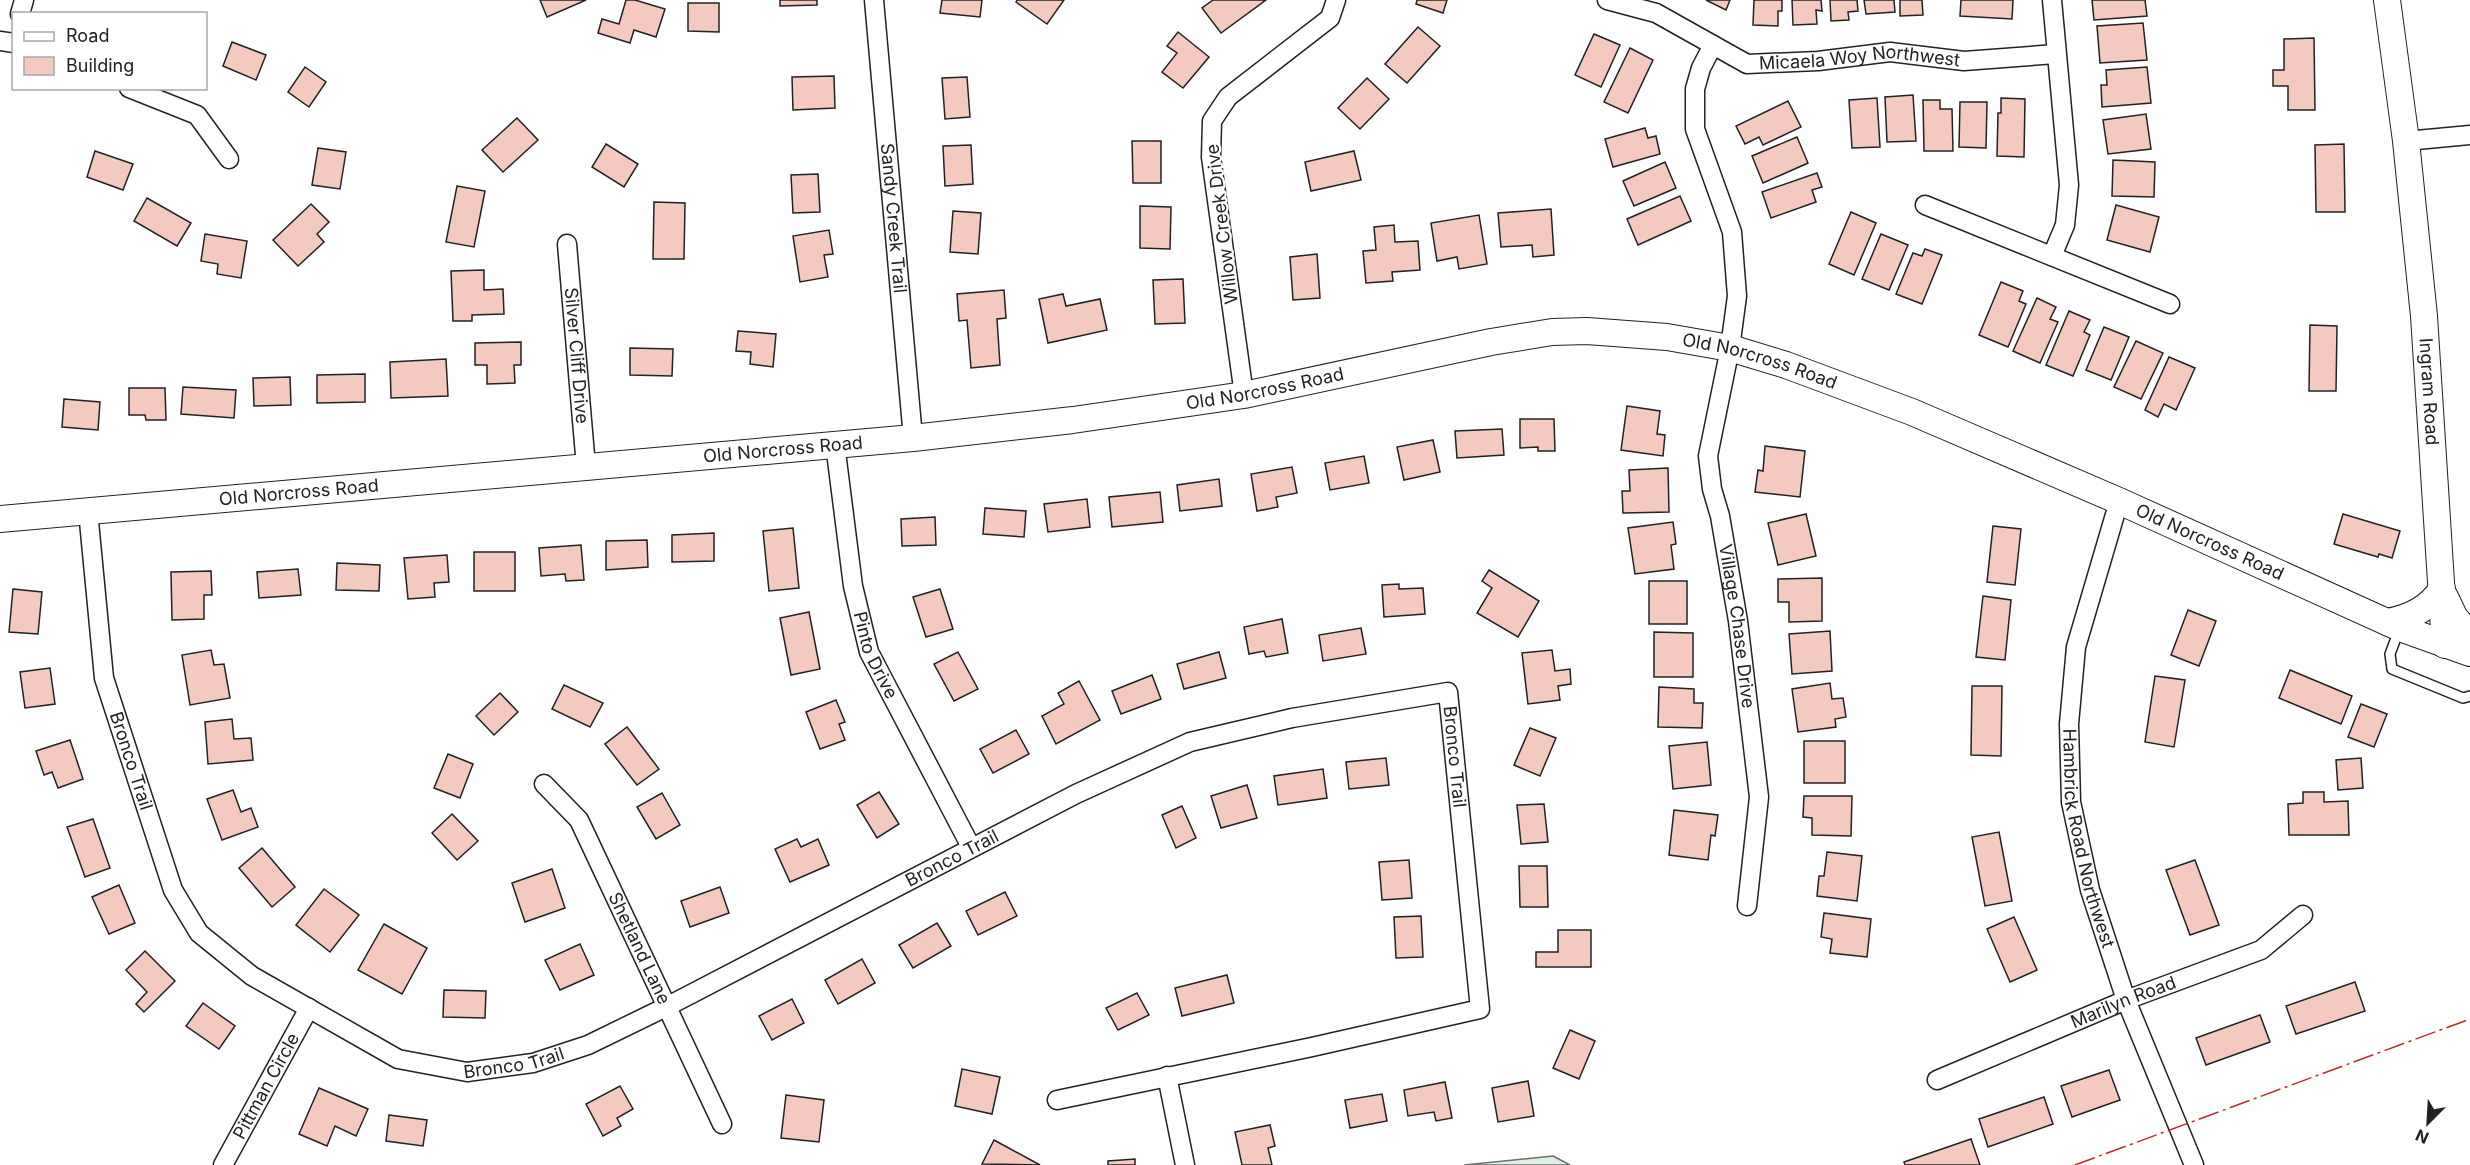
<svg xmlns="http://www.w3.org/2000/svg" width="2470" height="1165" font-family="Inter,sans-serif">
<style>
.green{fill:#e0efe3;stroke:#6f6f6f;stroke-width:1.5}
.building{fill:#f3c9c0;stroke:#222;stroke-width:1.5}
.lines{fill:none;stroke-linecap:round;stroke-linejoin:round}
.lane-casing{stroke:#222;stroke-width:12}
.street-casing{stroke:#222;stroke-width:21}
.secondary-casing{stroke:#222;stroke-width:28}
.lane{stroke:#fff;stroke-width:9}
.street{stroke:#fff;stroke-width:18}
.secondary{stroke:#fff;stroke-width:26}
.power{stroke:#c62828;stroke-width:1.5;stroke-dasharray:21 4.5 3 4.5;stroke-linecap:butt}
.labels{text-anchor:middle;stroke-width:4.5;stroke-linejoin:round;paint-order:stroke}
.street-label{font-size:18px;fill:#222;stroke:#fff}
</style>
<rect width="100%" height="100%" fill="#fff"/>
<path class="green" d="M1553,1156L1570,1165H1464Z"/>
<g class="building">
<path d="M540,0H586L547,17Z"/>
<path d="M626,0H635L665,9L656,37L634,30L630,43L598,33L602,19L619,24Z"/>
<path d="M780,0H817V5L780,6Z"/>
<path d="M942,0H982L980,17L940,13Z"/>
<path d="M1017,0H1064L1047,24L1016,2Z"/>
<path d="M1213,0H1266L1221,33L1202,8Z"/>
<path d="M1417,0H1447L1443,13L1416,4Z"/>
<path d="M1706,0H1730L1726,10Z"/>
<path d="M1754,0H1782V11H1778V26L1753,25Z"/>
<path d="M1792,0H1821L1822,11L1816,10L1817,24L1793,25Z"/>
<path d="M1830,0H1857L1858,11L1848,12L1849,20L1831,21Z"/>
<path d="M1864,0H1894L1895,12L1866,14Z"/>
<path d="M1900,0H1922L1923,15L1900,16Z"/>
<path d="M1961,0H2013L2012,19L1960,16Z"/>
<path d="M2092,0H2145L2147,16L2094,20Z"/>
<path d="M688,3H719V32L688,31Z"/>
<path d="M2143,23L2147,60L2100,63L2097,26Z"/>
<path d="M1418,27L1440,46L1407,83L1385,64Z"/>
<path d="M1178,32L1209,57L1183,88L1162,72L1177,53L1167,46Z"/>
<path d="M1594,34L1620,45L1601,87L1575,75Z"/>
<path d="M2314,38L2315,110H2288V86H2273V70H2284V39Z"/>
<path d="M232,42L266,55L256,80L223,66Z"/>
<path d="M1630,48L1653,60L1628,113L1604,102Z"/>
<path d="M305,67L326,82L309,107L288,92Z"/>
<path d="M2147,67L2151,103L2102,107L2101,85H2107L2106,70Z"/>
<path d="M834,76L835,108L793,110L792,77Z"/>
<path d="M967,77L970,117L945,119L942,78Z"/>
<path d="M1367,78L1389,99L1360,129L1338,108Z"/>
<path d="M1913,95L1916,141L1887,142L1885,97Z"/>
<path d="M1877,98L1880,147L1852,148L1849,100Z"/>
<path d="M2001,98L2025,99L2024,157L1997,156L1998,113H2001Z"/>
<path d="M1923,100H1940V109H1952L1953,151H1924Z"/>
<path d="M1788,101L1801,127L1763,145L1759,137L1745,144L1736,126Z"/>
<path d="M1960,102H1987L1986,148L1959,147Z"/>
<path d="M2146,114L2151,149L2108,154L2103,120Z"/>
<path d="M517,118L538,140L503,172L482,150Z"/>
<path d="M1645,128L1648,138L1656,136L1660,154L1613,167L1605,139Z"/>
<path d="M1797,137L1808,163L1763,183L1752,156Z"/>
<path d="M1132,141H1161V183H1133Z"/>
<path d="M606,144L638,164L624,187L592,167Z"/>
<path d="M2344,144L2345,212H2316L2315,145Z"/>
<path d="M971,145L973,184L945,186L943,146Z"/>
<path d="M318,148L346,152L340,189L312,185Z"/>
<path d="M95,151L133,164L123,190L87,177Z"/>
<path d="M1354,151L1361,180L1311,191L1305,162Z"/>
<path d="M2113,160L2155,162L2154,197L2112,196Z"/>
<path d="M1665,162L1676,188L1634,206L1623,181Z"/>
<path d="M1817,173L1822,187L1812,190L1816,202L1771,218L1762,192Z"/>
<path d="M818,174L820,212L793,213L791,175Z"/>
<path d="M457,186L485,191L474,247L446,242Z"/>
<path d="M1680,196L1691,221L1638,245L1627,219Z"/>
<path d="M147,198L191,223L177,246L134,221Z"/>
<path d="M654,202L685,203L684,259H653Z"/>
<path d="M311,204L329,222L317,234L324,242L298,266L273,240Z"/>
<path d="M2116,205L2159,217L2150,252L2107,240Z"/>
<path d="M1140,206L1171,207L1170,249L1140,248Z"/>
<path d="M1551,209L1554,255L1533,257L1532,245L1501,247L1498,213Z"/>
<path d="M953,211L981,213L978,254L950,252Z"/>
<path d="M1851,212L1876,223L1854,275L1829,264Z"/>
<path d="M1479,215L1487,264L1459,269L1457,257L1437,261L1431,223Z"/>
<path d="M1394,225L1395,242L1418,241L1420,270L1392,272L1393,281L1366,283L1363,251L1376,250L1374,227Z"/>
<path d="M829,230L833,254L824,255L828,277L800,282L793,236Z"/>
<path d="M205,234L247,241L241,278L217,274L218,264L201,261Z"/>
<path d="M1881,234L1908,245L1889,290L1862,279Z"/>
<path d="M1925,249L1942,255L1922,304L1896,294L1913,253L1922,256Z"/>
<path d="M1317,254L1320,298L1293,300L1290,257Z"/>
<path d="M484,270V290L503,289L504,314L472,315V321H453L451,271Z"/>
<path d="M1183,279L1185,323L1155,324L1153,280Z"/>
<path d="M2001,282L2023,291L2019,301L2026,304L2008,347L1979,335Z"/>
<path d="M1004,290L1006,318L997,319L1000,365L971,368L967,320L959,321L957,294Z"/>
<path d="M1063,294L1066,306L1100,299L1107,330L1048,343L1039,299Z"/>
<path d="M2037,298L2056,307L2050,319L2058,322L2040,363L2013,351Z"/>
<path d="M2069,311L2090,320L2084,332L2090,335L2073,376L2046,365Z"/>
<path d="M2310,325L2337,326L2336,391H2309Z"/>
<path d="M2104,327L2129,337L2111,380L2086,370Z"/>
<path d="M738,331L776,334L773,367L750,364L751,352L736,351Z"/>
<path d="M2136,341L2163,353L2141,399L2114,387Z"/>
<path d="M521,342V365H514L515,383L487,384V365H475V343Z"/>
<path d="M630,348L673,349L672,376L630,375Z"/>
<path d="M2169,357L2195,368L2176,410L2164,404L2158,417L2145,410Z"/>
<path d="M446,359L448,396L391,398L390,362Z"/>
<path d="M365,374V402L317,403V375Z"/>
<path d="M290,377L291,405L254,406L253,378Z"/>
<path d="M183,387L236,390L234,418L181,414Z"/>
<path d="M129,388H165L166,420H146L145,415H129Z"/>
<path d="M64,399L100,402L98,430L62,427Z"/>
<path d="M1627,406L1660,411L1657,434L1665,435L1663,456L1621,450Z"/>
<path d="M1520,419H1554L1555,451H1538V447L1520,448Z"/>
<path d="M1502,429L1504,455L1457,458L1455,431Z"/>
<path d="M1433,440L1440,472L1404,480L1397,447Z"/>
<path d="M1765,446L1805,451L1800,497L1755,492L1758,470L1763,471Z"/>
<path d="M1364,456L1369,483L1330,490L1325,463Z"/>
<path d="M1292,467L1297,493L1276,497L1278,507L1257,511L1251,474Z"/>
<path d="M1668,468L1669,512L1623,513L1622,491H1630L1629,470Z"/>
<path d="M1219,479L1222,506L1180,511L1177,485Z"/>
<path d="M1160,492L1163,522L1112,527L1109,497Z"/>
<path d="M1087,499L1090,527L1048,532L1044,504Z"/>
<path d="M985,508L1026,511L1024,537L983,534Z"/>
<path d="M1806,514L1816,556L1778,565L1768,523Z"/>
<path d="M2343,514L2400,531L2392,558L2379,554L2378,557L2334,544Z"/>
<path d="M935,517L936,545L902,546L901,519Z"/>
<path d="M1673,522L1676,544L1671,545L1674,569L1635,574L1628,528Z"/>
<path d="M1993,526L2021,529L2015,585L1987,582Z"/>
<path d="M793,528L799,588L769,591L763,531Z"/>
<path d="M714,533V561L672,562V535Z"/>
<path d="M647,540L648,567L606,570V541Z"/>
<path d="M581,545L584,580L566,581L565,574L541,576L539,548Z"/>
<rect x="474" y="552" width="41" height="39"/>
<path d="M447,555L449,582L434,583L435,597L408,599L404,558Z"/>
<path d="M337,563L380,565L379,591L336,590Z"/>
<path d="M298,569L301,595L259,598L257,572Z"/>
<path d="M1489,570L1539,601L1518,637L1477,613L1492,588L1482,581Z"/>
<path d="M211,571L212,595H204V619L172,620L171,572Z"/>
<path d="M1822,578V621L1789,622V602H1778V579Z"/>
<rect x="1649" y="581" width="38" height="43"/>
<path d="M1399,584V589L1423,588L1425,614L1384,617L1382,585Z"/>
<path d="M13,589L42,592L38,634L9,632Z"/>
<path d="M940,589L953,629L926,637L913,597Z"/>
<path d="M1983,596L2011,600L2005,660L1976,657Z"/>
<path d="M2188,610L2216,621L2199,666L2171,655Z"/>
<path d="M809,612L820,669L791,675L780,618Z"/>
<path d="M1282,619L1288,653L1266,657L1264,651L1249,654L1244,627Z"/>
<path d="M1361,628L1366,654L1323,661L1319,635Z"/>
<path d="M1830,631L1832,671L1792,674L1789,634Z"/>
<path d="M1654,632L1693,633V677H1654Z"/>
<path d="M211,650L214,665L224,664L230,698L190,705L182,655Z"/>
<path d="M1552,650L1555,671L1570,669L1571,684L1558,686L1560,700L1528,704L1522,653Z"/>
<path d="M958,652L978,689L954,701L934,664Z"/>
<path d="M1219,652L1226,678L1184,689L1177,664Z"/>
<path d="M50,668L55,704L25,708L20,672Z"/>
<path d="M2290,670L2352,696L2341,724L2279,698Z"/>
<path d="M1152,675L1161,699L1121,714L1112,691Z"/>
<path d="M2155,676L2185,680L2174,747L2145,742Z"/>
<path d="M1079,681L1100,720L1056,744L1042,716L1064,704L1058,693Z"/>
<path d="M1830,683L1832,699L1843,698L1846,717L1835,719L1836,727L1798,732L1792,689Z"/>
<path d="M564,685L603,703L590,727L552,709Z"/>
<path d="M1972,686H2002L2001,756L1971,755Z"/>
<path d="M1659,687L1694,689V703H1703L1702,728L1658,727Z"/>
<path d="M500,693L518,712L494,735L476,716Z"/>
<path d="M836,700L845,722L839,724L845,740L820,749L806,712Z"/>
<path d="M2361,704L2387,714L2374,747L2348,737Z"/>
<path d="M232,719L234,739L251,738L253,760L208,764L205,722Z"/>
<path d="M627,727L659,769L637,785L605,744Z"/>
<path d="M1530,728L1556,738L1540,776L1514,765Z"/>
<path d="M1016,730L1029,754L993,773L980,749Z"/>
<path d="M70,740L83,779L58,788L52,772L44,775L36,751Z"/>
<rect x="1804" y="741" width="41" height="42"/>
<path d="M1707,742L1711,785L1673,789L1669,746Z"/>
<path d="M448,754L473,764L460,798L434,788Z"/>
<path d="M1386,758L1389,785L1349,789L1346,762Z"/>
<path d="M2361,758L2363,788L2338,790L2336,760Z"/>
<path d="M1323,769L1327,798L1278,805L1274,776Z"/>
<path d="M1247,785L1257,818L1221,828L1211,796Z"/>
<path d="M233,790L241,812L251,808L258,827L222,840L207,799Z"/>
<path d="M879,792L899,824L877,838L857,805Z"/>
<path d="M2303,792H2324V802L2348,801L2349,835H2289L2288,804L2303,803Z"/>
<path d="M662,793L680,825L656,839L637,807Z"/>
<path d="M1804,796H1852L1851,836L1812,835V818L1803,817Z"/>
<path d="M1544,804L1548,842L1521,844L1517,805Z"/>
<path d="M1182,806L1196,838L1176,848L1162,815Z"/>
<path d="M1674,810L1718,815L1715,836L1711,835L1708,860L1669,855Z"/>
<path d="M452,814L478,841L457,860L432,833Z"/>
<path d="M93,819L110,868L85,877L67,827Z"/>
<path d="M1999,832L2012,901L1985,906L1972,837Z"/>
<path d="M797,839L801,847L818,839L829,865L790,882L775,849Z"/>
<path d="M262,848L295,887L272,907L239,868Z"/>
<path d="M1827,852L1862,856L1857,901L1817,896L1819,876H1824Z"/>
<path d="M1409,860L1412,898L1382,900L1379,862Z"/>
<path d="M2195,860L2219,925L2190,935L2166,870Z"/>
<path d="M1519,866H1547L1548,907H1520Z"/>
<path d="M552,869L565,908L525,922L512,883Z"/>
<path d="M119,885L135,923L109,934L92,897Z"/>
<path d="M720,887L729,913L690,927L681,901Z"/>
<path d="M324,889L359,915L330,952L296,925Z"/>
<path d="M1005,892L1017,916L978,935L966,911Z"/>
<path d="M1824,913L1871,919L1867,957L1830,953L1832,939L1821,937Z"/>
<path d="M1421,916L1423,957L1396,958L1394,917Z"/>
<path d="M2014,917L2037,970L2010,982L1987,929Z"/>
<path d="M937,923L951,946L913,968L899,945Z"/>
<path d="M384,924L427,948L402,994L358,970Z"/>
<path d="M1558,930H1591V967H1536V952H1558Z"/>
<path d="M580,944L594,975L560,990L545,960Z"/>
<path d="M145,951L175,981L144,1012L136,1004L147,992L126,970Z"/>
<path d="M862,959L875,983L838,1004L825,980Z"/>
<path d="M1227,975L1234,1003L1182,1016L1175,988Z"/>
<path d="M2355,982L2365,1011L2296,1034L2286,1006Z"/>
<path d="M444,990L486,991L485,1018L443,1017Z"/>
<path d="M1137,993L1149,1015L1118,1030L1106,1008Z"/>
<path d="M792,999L804,1023L772,1040L759,1016Z"/>
<path d="M203,1003L235,1026L219,1049L186,1026Z"/>
<path d="M2260,1015L2270,1042L2206,1065L2196,1038Z"/>
<path d="M1570,1030L1595,1041L1579,1079L1553,1068Z"/>
<path d="M962,1069L1000,1077L992,1114L955,1106Z"/>
<path d="M2109,1070L2120,1100L2072,1117L2061,1086Z"/>
<path d="M1528,1081L1534,1116L1498,1122L1492,1088Z"/>
<path d="M1445,1082L1452,1118L1436,1121L1434,1112L1408,1116L1404,1090Z"/>
<path d="M620,1086L633,1109L617,1118L621,1126L603,1136L586,1104Z"/>
<path d="M319,1088L368,1109L356,1136L335,1126L327,1146L299,1134Z"/>
<path d="M1382,1094L1387,1121L1350,1128L1345,1100Z"/>
<path d="M786,1095L824,1100L819,1142L781,1138Z"/>
<path d="M2044,1097L2053,1124L1988,1147L1979,1119Z"/>
<path d="M389,1115L427,1120L423,1146L386,1141Z"/>
<path d="M1270,1125L1275,1146L1268,1148L1272,1165H1242L1235,1132Z"/>
<path d="M1971,1139L1980,1165H1905L1904,1162Z"/>
<path d="M994,1140L1040,1165L982,1164Z"/>
<path d="M1135,1159V1165H1108V1161Z"/>
</g>
<g class="lines">
<defs>
<path id="lane" d="M2399,630L2390,654L2392,669L2463,698L2470,696"/>
<g id="street">
<path id="s1" d="M874,0L913,438"/>
<path id="s2" d="M1607,0L1656,13L1747,64L1818,61L1890,52L1964,61L2056,54"/>
<path d="M2052,0L2069,185L2065,225L2052,256"/>
<path d="M20,14L24,0"/>
<path d="M0,41L14,43"/>
<path id="s3" d="M1713,45L1701,68L1695,89V129L1732,232L1737,296L1730,348L1708,456L1712,489L1720,516L1738,621L1759,797L1747,906"/>
<path d="M129,88L197,115L229,159"/>
<path d="M2406,141L2470,135"/>
<path d="M1925,205L2170,304"/>
<path id="s4" d="M567,244L586,467"/>
<path d="M1244,395L1211,157L1212,121L1228,97L1330,18L1336,0"/>
<path id="s5" d="M835,444L853,586L869,652L971,847"/>
<path id="s6" d="M2119,501L2076,647L2069,724L2071,802L2090,890L2126,1000L2194,1165"/>
<path id="s7" d="M88,511L104,678L173,890L199,933L252,976L398,1059L467,1072L533,1063L588,1045L668,1006L1076,794L1190,742L1292,718L1448,692L1480,1009L1312,1047L1057,1100"/>
<path id="s8" d="M544,784L579,820L722,1124"/>
<path d="M1167,1076L1185,1165"/>
<path id="s9" d="M1937,1080L2126,1000L2261,950L2303,915"/>
<path id="s10" d="M223,1165L309,1008"/>
</g>
<g id="secondary">
<path id="s11" d="M2387,0L2406,141L2424,316L2445,645"/>
<path id="s12" d="M0,519L913,438L1073,420L1244,395L1491,342L1552,332L1587,331L1667,337L1730,348L1786,365L1912,412L2119,501L2400,628L2470,653"/>
<path d="M2445,597L2455,618L2470,634"/>
<path d="M2387,622C2410,618 2429,609 2442,589"/>
</g>
</defs>
<use href="#lane" class="lane-casing"/>
<use href="#street" class="street-casing"/>
<use href="#secondary" class="secondary-casing"/>
<use href="#lane" class="lane"/>
<use href="#street" class="street"/>
<use href="#secondary" class="secondary"/>
<path class="power" d="M2075,1165L2470,1019"/>
</g>
<g class="labels">
<g class="street-label">
<text dy="6" stroke="none"><textPath href="#s2" startOffset="268">Micaela Woy Northwest</textPath></text>
<text dy="6" stroke="none"><textPath href="#s1" startOffset="219">Sandy Creek Trail</textPath></text>
<text transform="translate(1222 224) rotate(-97)" y="6">Willow Creek Drive</text>
<text dy="6" stroke="none"><textPath href="#s4" startOffset="112">Silver Cliff Drive</textPath></text>
<text dy="6" stroke="none"><textPath href="#s12" startOffset="1776">Old Norcross Road</textPath></text>
<text dy="6" stroke="none"><textPath href="#s12" startOffset="1272">Old Norcross Road</textPath></text>
<text dy="6" stroke="none"><textPath href="#s11" startOffset="394">Ingram Road</textPath></text>
<text dy="6" stroke="none"><textPath href="#s12" startOffset="786">Old Norcross Road</textPath></text>
<text dy="6" stroke="none"><textPath href="#s12" startOffset="300">Old Norcross Road</textPath></text>
<text dy="6" stroke="none"><textPath href="#s12" startOffset="2262">Old Norcross Road</textPath></text>
<text dy="6" stroke="none"><textPath href="#s3" startOffset="597">Village Chase Drive</textPath></text>
<text dy="6" stroke="none"><textPath href="#s5" startOffset="216">Pinto Drive</textPath></text>
<text dy="6" stroke="none"><textPath href="#s7" startOffset="1874">Bronco Trail</textPath></text>
<text dy="6" stroke="none"><textPath href="#s7" startOffset="255">Bronco Trail</textPath></text>
<text dy="6" stroke="none"><textPath href="#s6" startOffset="346">Hambrick Road Northwest</textPath></text>
<text dy="6" stroke="none"><textPath href="#s7" startOffset="1281">Bronco Trail</textPath></text>
<text dy="6" stroke="none"><textPath href="#s8" startOffset="192">Shetland Lane</textPath></text>
<text dy="6" stroke="none"><textPath href="#s9" startOffset="202">Marilyn Road</textPath></text>
<text dy="6" stroke="none"><textPath href="#s7" startOffset="795">Bronco Trail</textPath></text>
<text dy="6" stroke="none"><textPath href="#s10" startOffset="90">Pittman Circle</textPath></text>
</g>
</g>
<rect x="12" y="12" width="195" height="78" fill="#ffffff" stroke="#a7a7a7" stroke-width="1.5"/>
<rect x="24" y="32" width="30" height="9" fill="#ffffff" stroke="#a7a7a7" stroke-width="1.5"/>
<text x="66" y="42" font-size="18" fill="#222222">Road</text>
<rect x="24" y="57" width="30" height="18" fill="#f3c9c0" stroke="#a7a7a7" stroke-width="1.5"/>
<text x="66" y="72" font-size="18" fill="#222222">Building</text>
<g transform="translate(2428 1123) rotate(204)" stroke="#ffffff" stroke-width="4.5" paint-order="stroke">
<path d="M0-4.5L10 22L0 15L-10 22Z" fill="#222222"/>
<text y="-9" font-size="16" font-weight="bold" text-anchor="middle" fill="#222222">N</text>
</g>
</svg>
